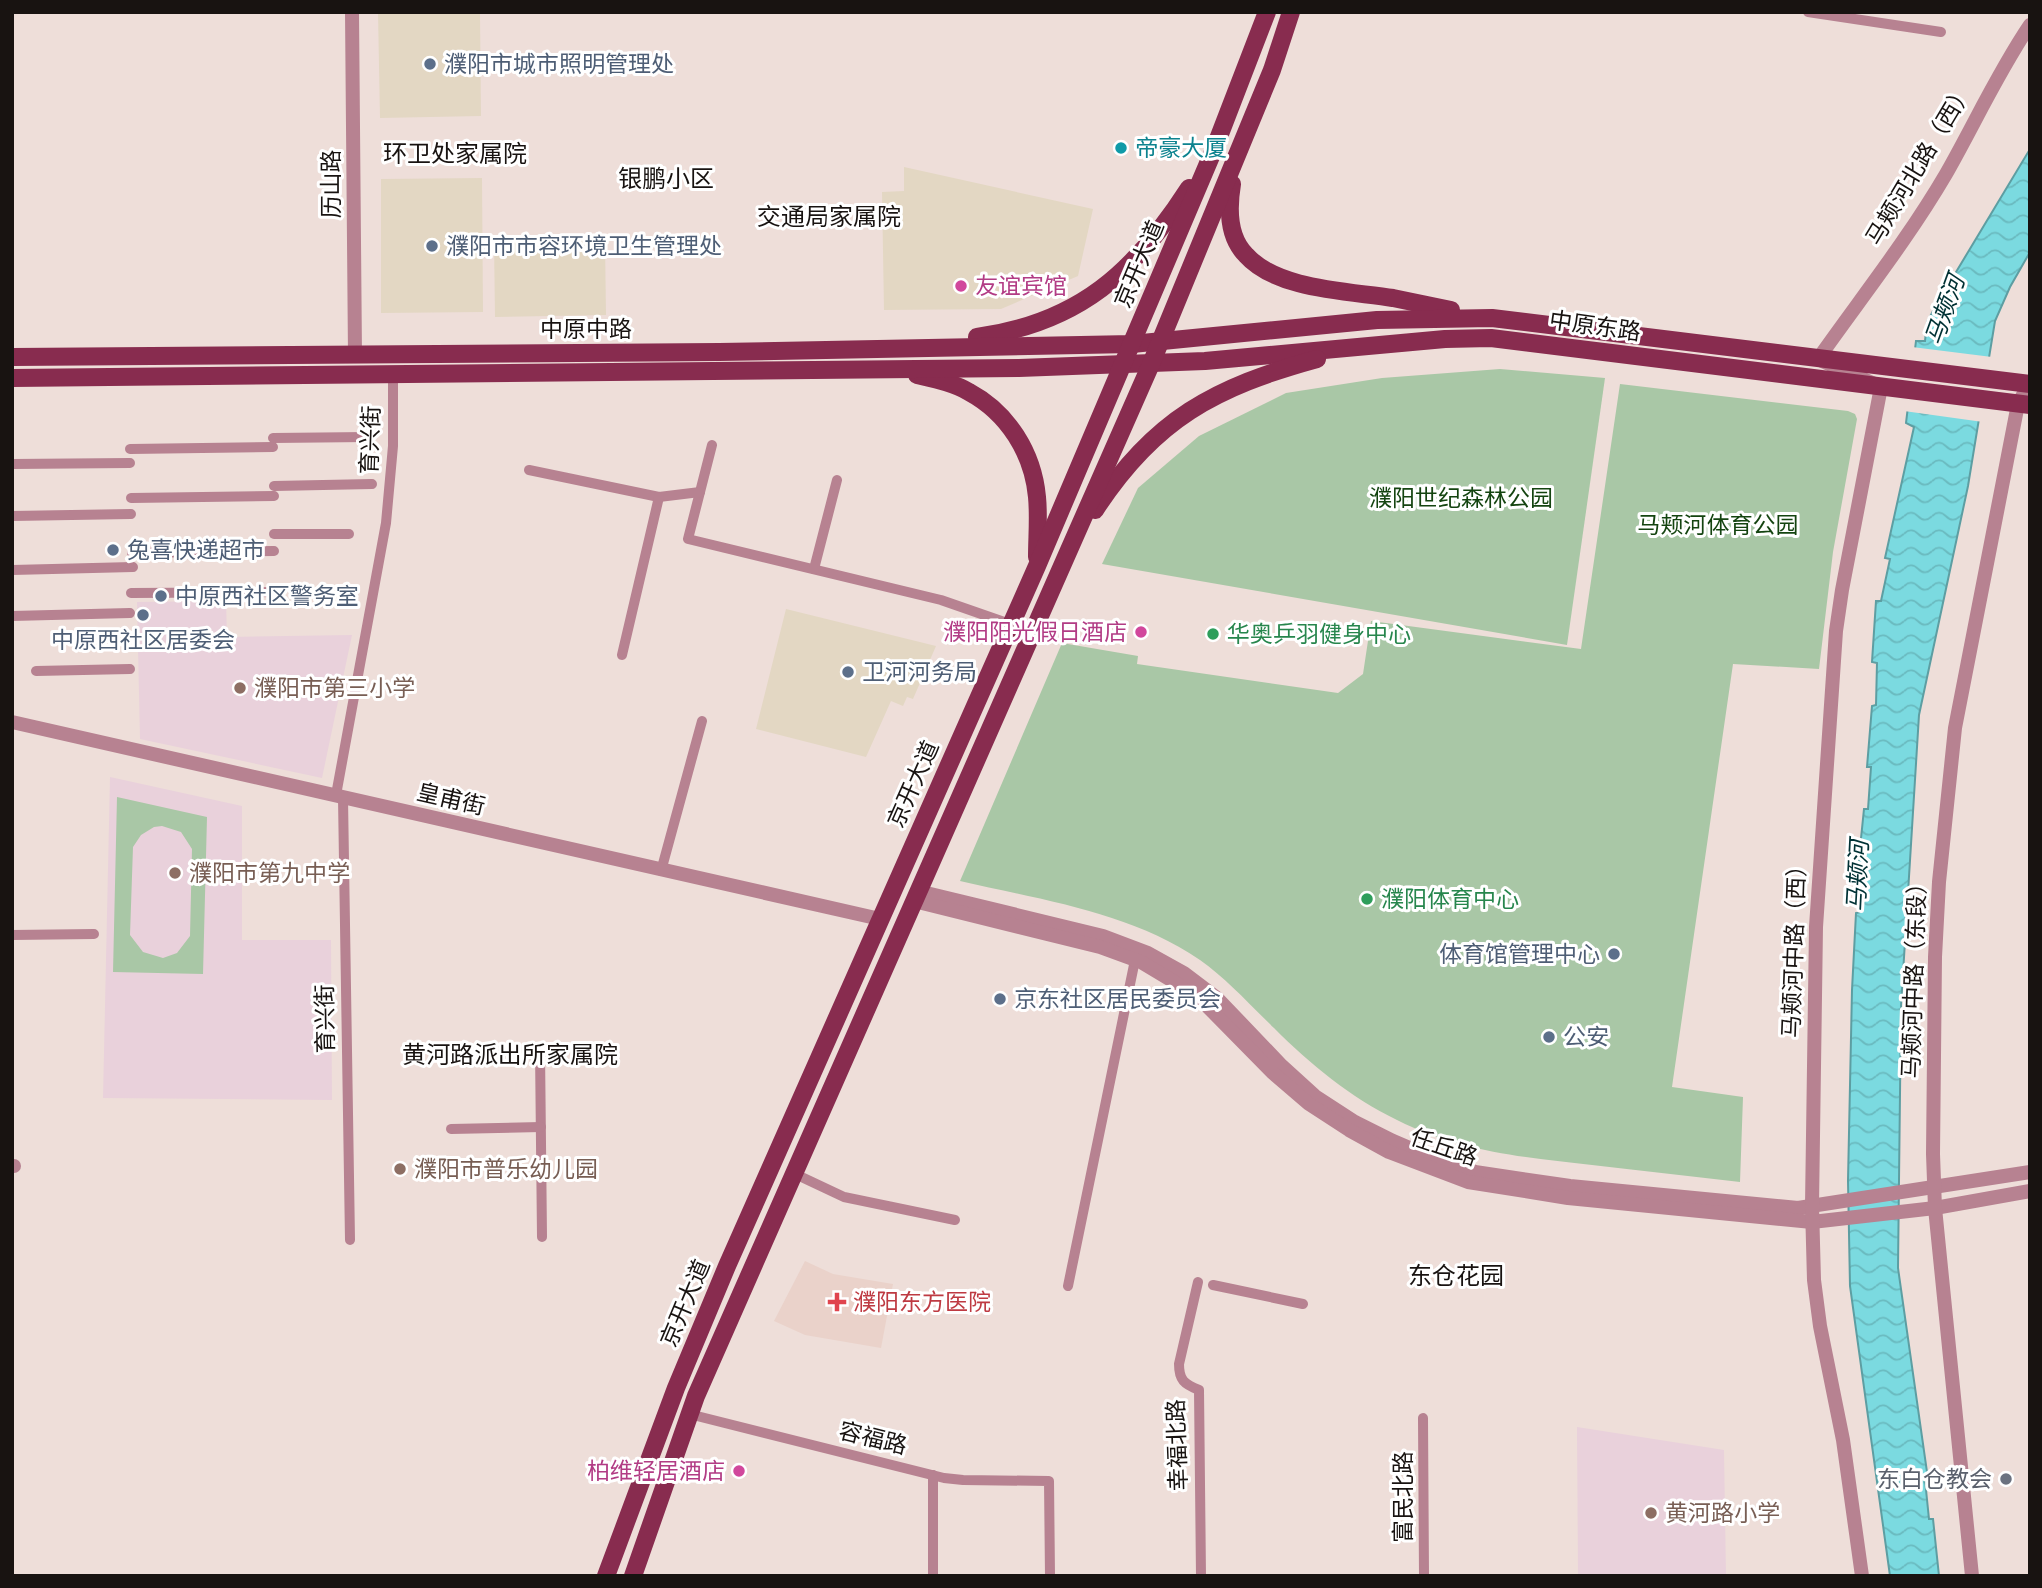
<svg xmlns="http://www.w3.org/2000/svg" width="2042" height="1588" font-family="Inter,'Noto Sans SC',sans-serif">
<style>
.commercial{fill:#e3d7c3}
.education{fill:#e9d1db}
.built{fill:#ead2ca}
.green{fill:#a9c7a6;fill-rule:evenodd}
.water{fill:url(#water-waves);stroke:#5d9ea2;stroke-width:2}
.pier{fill:#eeded9}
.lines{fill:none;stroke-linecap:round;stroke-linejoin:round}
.minor{stroke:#b78291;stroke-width:10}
.tertiary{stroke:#b78291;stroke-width:14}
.primary{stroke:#882c4f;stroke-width:18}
.service-dot{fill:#5c6f8a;stroke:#fff;stroke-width:2.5}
.culture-dot{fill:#0f9aa8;stroke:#fff;stroke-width:2.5}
.hotel-dot{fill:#d1479c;stroke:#fff;stroke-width:2.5}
.leisure-dot{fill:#2e9e5b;stroke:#fff;stroke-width:2.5}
.education-dot{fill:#8d6e63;stroke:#fff;stroke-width:2.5}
.health-dot{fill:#e0444e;stroke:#fff;stroke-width:2.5}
.worship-dot{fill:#6b7280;stroke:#fff;stroke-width:2.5}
.labels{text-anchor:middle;stroke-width:6;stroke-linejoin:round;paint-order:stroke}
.service-label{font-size:23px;fill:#4e5e75;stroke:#fff;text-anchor:start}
.culture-label{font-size:23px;fill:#0d838f;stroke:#fff;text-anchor:start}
.street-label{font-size:23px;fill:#181311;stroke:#fff}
.hotel-label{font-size:23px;fill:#b23c85;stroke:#fff;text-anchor:end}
.park-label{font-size:23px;fill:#144410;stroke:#fff}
.leisure-label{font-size:23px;fill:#27864d;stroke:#fff;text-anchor:start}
.education-label{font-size:23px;fill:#785e54;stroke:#fff;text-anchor:start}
.health-label{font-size:23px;fill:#be3a42;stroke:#fff;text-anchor:start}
.worship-label{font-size:23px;fill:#5b616d;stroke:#fff;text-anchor:end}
.neighbourhood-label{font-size:24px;fill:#181311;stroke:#fff}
.water-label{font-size:24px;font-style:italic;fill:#003134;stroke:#fff}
</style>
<defs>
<pattern id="water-waves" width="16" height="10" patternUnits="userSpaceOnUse" patternTransform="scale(1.75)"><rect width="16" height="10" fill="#7bdae0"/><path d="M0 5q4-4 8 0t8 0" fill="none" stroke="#6ababf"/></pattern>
</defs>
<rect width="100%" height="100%" fill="#eeded9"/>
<g class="commercial">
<path d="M378,12H480L481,116L380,118Z"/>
<path d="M904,167L1093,209L1078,276L1001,309L884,310L882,192L904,191Z"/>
<path d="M482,178L483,312L381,313V179Z"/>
<path d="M605,241L606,315L495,317L494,242Z"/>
<path d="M786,609L936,646L913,699L907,697L903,706L891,701L866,757L756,729Z"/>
</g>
<g class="education">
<path d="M226,601L227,637L352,635L322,778L140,739L137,602Z"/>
<path d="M110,777L242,806V940H331L332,1100L103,1098Z"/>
<path d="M1577,1427L1724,1450L1726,1576H1578Z"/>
</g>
<path class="built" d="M805,1261L833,1274L893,1284L881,1348L805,1335L774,1321Z"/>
<g class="green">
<path d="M1500,369L1605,378L1567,645L1102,564L1138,488L1199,436L1286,393L1382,378Z"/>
<path d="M1620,384L1848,411L1855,414L1857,419L1833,552L1819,669L1733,664L1672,1087L1743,1097L1740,1182C1691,1176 1641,1171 1592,1165C1522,1157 1461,1152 1397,1120C1350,1097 1311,1065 1274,1028C1250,1005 1228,980 1200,960C1130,912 1041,900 960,881L1062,643L1138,656L1137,664L1338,693L1363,674L1371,621L1581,649Z"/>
<path d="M117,797L207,817L203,974L113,972ZM162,826L181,832L192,849L190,936L177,953L163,958L143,952L130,935L133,847L141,835L154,827Z"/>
</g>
<path class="water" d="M2030,149V252L2010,287L1995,321L1968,486L1919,715L1901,1006L1898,1268L1928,1479L1925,1480L1929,1519H1933L1939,1576H1890L1850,1286L1848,1181L1852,990L1856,913L1861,912L1863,869L1858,868L1864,809H1868L1871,767H1867L1872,706L1876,705L1877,663L1872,662L1876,601H1881L1890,559L1885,558L1914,427L1906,423L1916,341H1925L1927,322L1938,302Z"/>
<path class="pier" d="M1912,347L1992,357L1983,422L1904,411Z"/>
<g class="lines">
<g class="minor">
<path d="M1808,12L1941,32"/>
<path d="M273,438L367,437"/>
<path d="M712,445L688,539L941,600L1010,624"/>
<path d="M130,449L273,447"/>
<path d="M12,464L130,463"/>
<path d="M529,470L659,497L700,492"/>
<path d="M274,486L372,484"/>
<path d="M131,498L274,496"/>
<path d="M12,516L131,514"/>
<path d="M274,534H349"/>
<path d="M132,553L274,551"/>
<path d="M814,569L837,480"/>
<path d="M12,570L133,567"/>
<path d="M131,593L275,592"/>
<path d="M12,616L130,613"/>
<path d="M622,655L659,497"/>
<path d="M36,671L130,669"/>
<path d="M336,795L386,523L393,446V375"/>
<path d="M343,798L350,1240"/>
<path d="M661,871L702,721"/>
<path d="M12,935L94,934"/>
<path d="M540,1050L542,1237"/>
<path d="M451,1129L541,1127"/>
<path d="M793,1173L844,1197L955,1220"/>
<path d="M1198,1282L1179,1364C1179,1380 1184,1384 1199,1390L1201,1576"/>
<path d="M1213,1285L1303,1304"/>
<path d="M1068,1286L1135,960"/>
<path d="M689,1414L944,1478L963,1480L1049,1481L1050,1576"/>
<path d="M1423,1418L1424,1576"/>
<path d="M933,1576V1475"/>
</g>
<g class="tertiary">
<path d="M352,12L355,355"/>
<path d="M12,722L880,919"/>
<path d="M918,891L1103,936L1148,953L1184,973L1217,998L1282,1066L1315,1096L1355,1122L1393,1141L1428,1156L1475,1172L1570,1186L1798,1208L2030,1172"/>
<path d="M914,901L1100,947L1141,962L1176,983L1208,1007L1273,1073L1309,1104L1349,1130L1389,1152L1468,1182L1568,1198L1812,1222L1935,1208L2030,1191"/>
<path d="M12,1166H14"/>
<path d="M1862,1576L1843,1440L1820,1326L1814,1280L1812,1206L1816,927L1836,631L1842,590L1881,387L1818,359C1861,298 1908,239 1946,174C1974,125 1998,72 2030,25"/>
<path d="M1972,1576L1935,1208L1933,1154L1935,957L1939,882L1955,728L2018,404L2030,382"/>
</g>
<g class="primary">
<path d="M1232,184C1228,208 1228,237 1246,255C1277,290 1349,291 1393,298C1412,302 1432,306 1451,310"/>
<path d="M977,337C1079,323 1135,272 1189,188"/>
<path d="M12,357L719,352L1132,344L1377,320L1492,318L2030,384"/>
<path d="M917,375C934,379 954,383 969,392C1008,413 1033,453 1037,497C1039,517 1037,537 1037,557"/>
<path d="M12,378L1019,368L1205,361L1445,339L1491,338L2030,405"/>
<path d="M1095,510C1154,419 1215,387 1317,359"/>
<path d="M606,1576L676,1388L727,1266L1037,566L1215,147L1267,12"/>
<path d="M633,1576L696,1396L1151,364L1272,70L1291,12"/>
</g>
</g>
<g class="service-dot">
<circle cx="430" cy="64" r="7"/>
<circle cx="432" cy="246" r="7"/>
<circle cx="113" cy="550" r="7"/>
<circle cx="161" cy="596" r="7"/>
<circle cx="143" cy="615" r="7"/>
<circle cx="848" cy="672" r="7"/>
<circle cx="1614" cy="954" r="7"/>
<circle cx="1000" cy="999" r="7"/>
<circle cx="1549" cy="1037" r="7"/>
</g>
<circle class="culture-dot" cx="1121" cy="148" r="7"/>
<g class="hotel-dot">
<circle cx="961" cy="286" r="7"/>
<circle cx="1141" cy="632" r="7"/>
<circle cx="739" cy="1471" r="7"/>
</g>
<g class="leisure-dot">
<circle cx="1213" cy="634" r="7"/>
<circle cx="1367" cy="899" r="7"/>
</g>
<g class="education-dot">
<circle cx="240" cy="688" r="7"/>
<circle cx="175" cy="873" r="7"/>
<circle cx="400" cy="1169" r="7"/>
<circle cx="1651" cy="1513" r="7"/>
</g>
<path class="health-dot" d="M833.5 1291.5h7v7h7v7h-7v7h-7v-7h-7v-7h7z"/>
<circle class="worship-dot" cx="2006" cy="1479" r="7"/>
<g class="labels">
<g class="service-label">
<text x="444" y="72">濮阳市城市照明管理处</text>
<text x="446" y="254">濮阳市市容环境卫生管理处</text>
<text x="127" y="558">兔喜快递超市</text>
<text x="175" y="604">中原西社区警务室</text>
<text x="143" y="648" text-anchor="middle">中原西社区居委会</text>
<text x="862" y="680">卫河河务局</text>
<text x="1600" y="962" text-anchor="end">体育馆管理中心</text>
<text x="1014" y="1007">京东社区居民委员会</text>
<text x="1563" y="1045">公安</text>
</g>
<g class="culture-label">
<text x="1135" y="156">帝豪大厦</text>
</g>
<g class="street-label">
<text transform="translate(1919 164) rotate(-59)" y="8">马颊河北路（西）</text>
<text transform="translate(331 184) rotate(-90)" y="8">历山路</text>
<text transform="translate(1139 264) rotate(-67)" y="8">京开大道</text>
<text transform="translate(1595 326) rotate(8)" y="8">中原东路</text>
<text x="586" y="337">中原中路</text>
<text transform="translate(370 440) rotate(-88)" y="8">育兴街</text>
<text transform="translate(913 784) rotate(-66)" y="8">京开大道</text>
<text transform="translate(451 799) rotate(13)" y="8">皇甫街</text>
<text transform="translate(1794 946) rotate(-88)" y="8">马颊河中路（西）</text>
<text transform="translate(1914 975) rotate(-88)" y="8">马颊河中路（东段）</text>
<text transform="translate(325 1019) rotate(-91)" y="8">育兴街</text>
<text transform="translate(1444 1147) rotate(19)" y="8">任丘路</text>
<text transform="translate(685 1303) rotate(-67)" y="8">京开大道</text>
<text transform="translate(873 1438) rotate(14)" y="8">容福路</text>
<text transform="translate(1177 1445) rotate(-92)" y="8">幸福北路</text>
<text transform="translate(1403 1497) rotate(-90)" y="8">富民北路</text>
</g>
<g class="hotel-label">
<text x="975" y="294" text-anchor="start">友谊宾馆</text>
<text x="1127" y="640">濮阳阳光假日酒店</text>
<text x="725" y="1479">柏维轻居酒店</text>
</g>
<g class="park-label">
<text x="1461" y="506">濮阳世纪森林公园</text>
<text x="1718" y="533">马颊河体育公园</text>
</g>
<g class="leisure-label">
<text x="1227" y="642">华奥乒羽健身中心</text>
<text x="1381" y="907">濮阳体育中心</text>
</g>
<g class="education-label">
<text x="254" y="696">濮阳市第三小学</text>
<text x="189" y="881">濮阳市第九中学</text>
<text x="414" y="1177">濮阳市普乐幼儿园</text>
<text x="1665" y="1521">黄河路小学</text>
</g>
<g class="health-label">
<text x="853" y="1310">濮阳东方医院</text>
</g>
<g class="worship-label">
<text x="1992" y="1487">东白仓教会</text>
</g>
<g class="neighbourhood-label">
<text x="455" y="162">环卫处家属院</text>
<text x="666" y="187">银鹏小区</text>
<text x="829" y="225">交通局家属院</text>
<text x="510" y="1063">黄河路派出所家属院</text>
<text x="1456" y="1284">东仓花园</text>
</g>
<g class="water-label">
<text transform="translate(1945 310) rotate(-70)" y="8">马颊河</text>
<text transform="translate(1858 876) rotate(-87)" y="8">马颊河</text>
</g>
</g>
<rect width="2042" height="1588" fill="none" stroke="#181311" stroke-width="28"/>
</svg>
